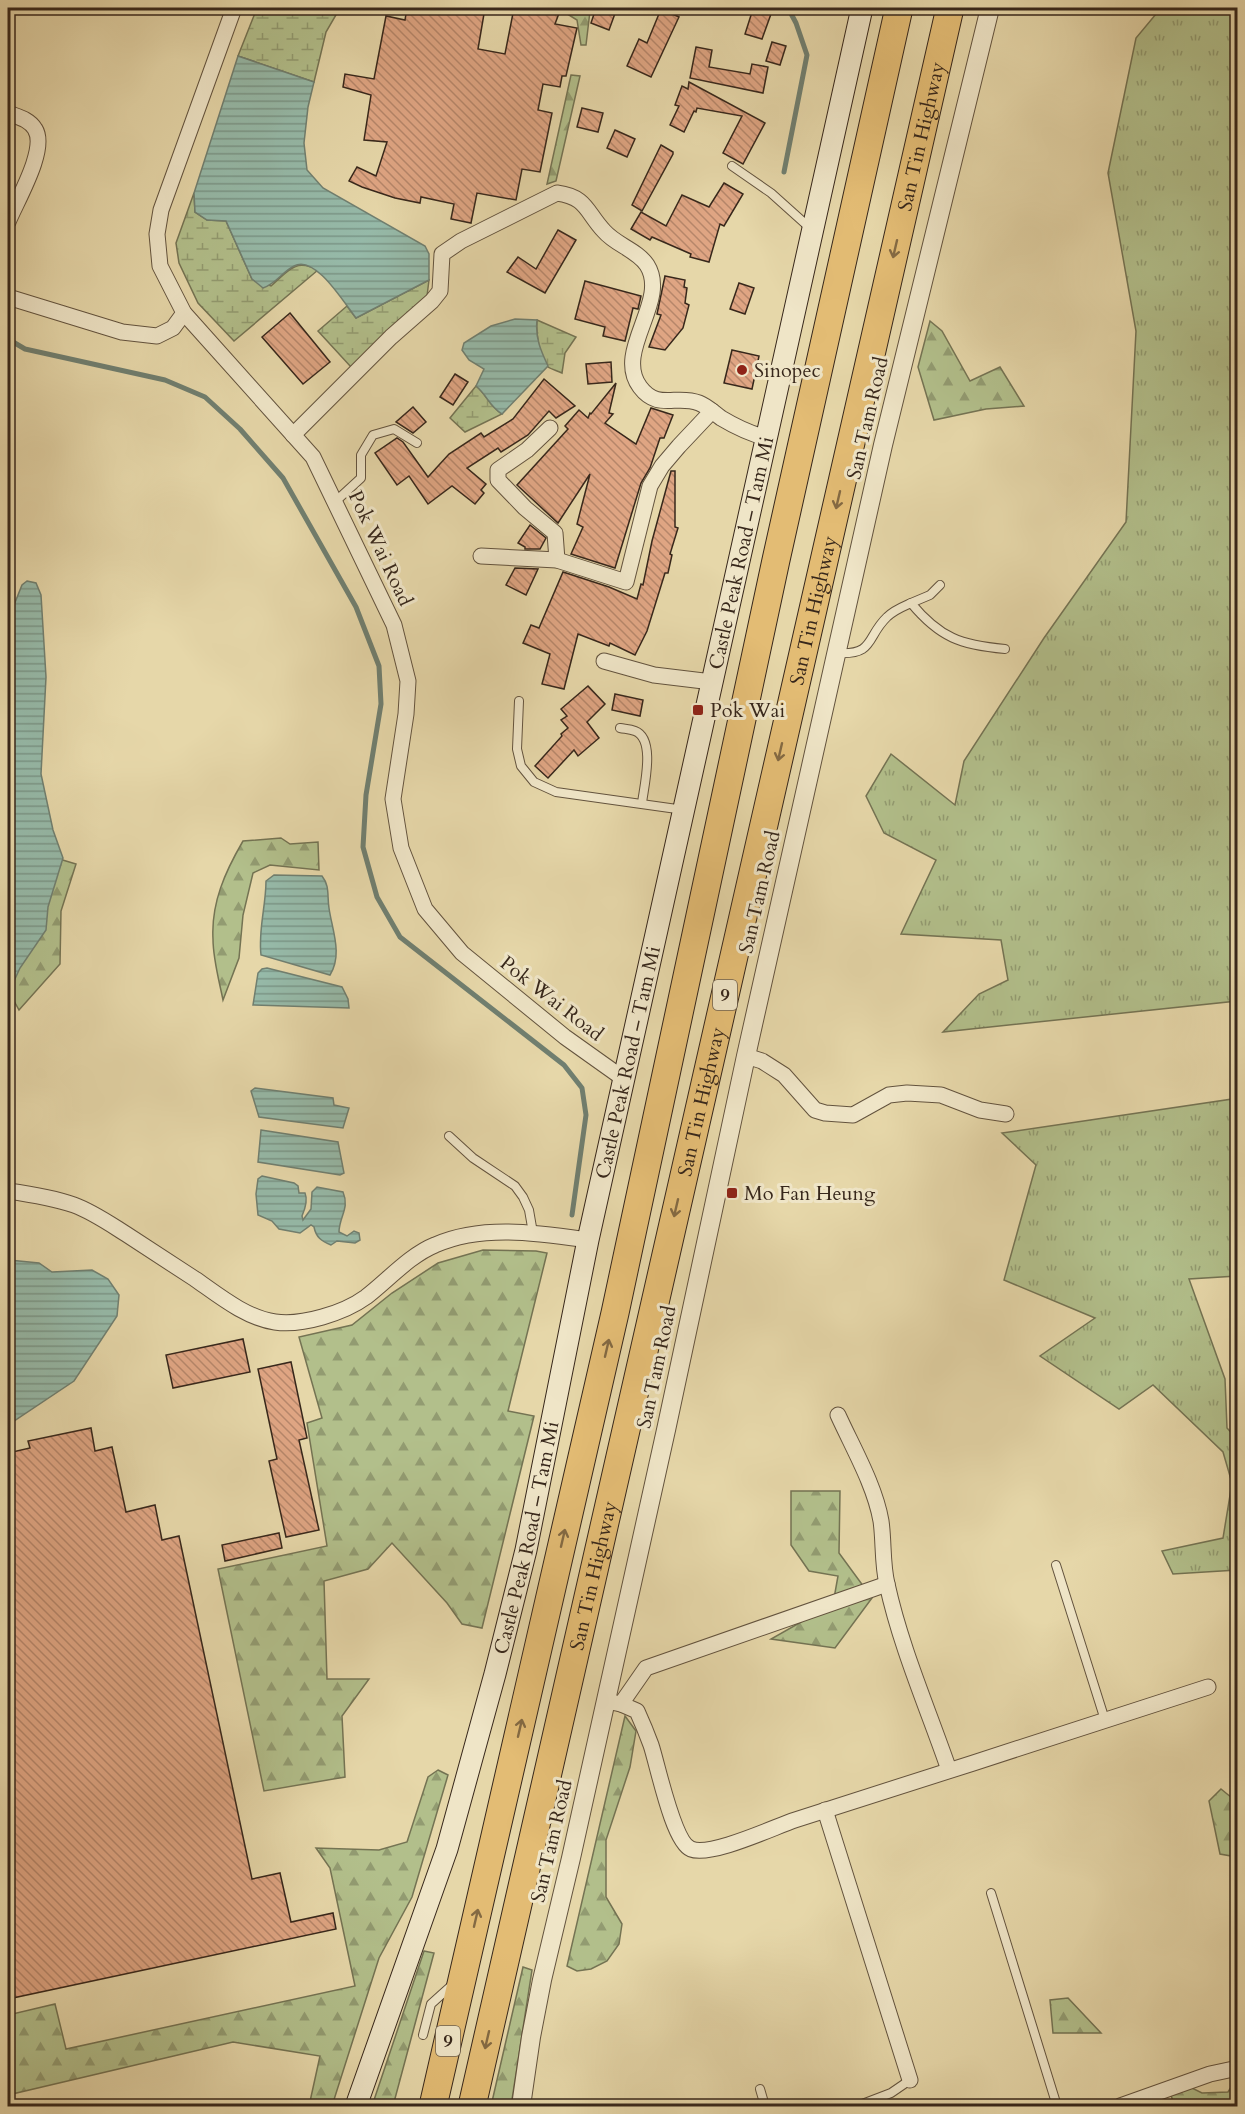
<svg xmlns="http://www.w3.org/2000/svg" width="1245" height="2114" font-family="Cardo,serif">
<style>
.grass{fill:url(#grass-tufts);stroke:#747353;stroke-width:1.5}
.forest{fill:url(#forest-firs);stroke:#747353;stroke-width:1.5}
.wetland{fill:url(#wetland-marsh);stroke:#747353;stroke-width:1.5}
.water{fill:url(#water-rules);stroke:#707f70;stroke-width:1.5}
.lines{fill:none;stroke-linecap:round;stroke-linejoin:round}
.stream{stroke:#707f70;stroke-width:5}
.building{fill:url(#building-back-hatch);stroke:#37271b;stroke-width:1.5}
.service-casing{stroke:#63533e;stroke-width:10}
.minor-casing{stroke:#63533e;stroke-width:17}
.tertiary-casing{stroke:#63533e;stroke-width:20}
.secondary-casing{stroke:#37271b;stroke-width:23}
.motorway-casing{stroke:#37271b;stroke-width:29}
.service{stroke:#efe5c7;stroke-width:8}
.minor{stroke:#efe5c7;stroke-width:15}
.tertiary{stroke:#efe5c7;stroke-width:18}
.secondary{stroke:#efe5c7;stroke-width:21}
.motorway{stroke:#e3bc74;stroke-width:27}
.oneway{stroke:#846a43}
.poi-dot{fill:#8f2418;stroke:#efe5c7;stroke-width:2}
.labels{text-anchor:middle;stroke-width:6;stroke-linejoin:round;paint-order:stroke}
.shield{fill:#efe5c7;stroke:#6e604f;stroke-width:1.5}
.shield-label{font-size:18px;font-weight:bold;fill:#37271b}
.street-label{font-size:20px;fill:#37271b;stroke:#efe5c7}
.poi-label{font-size:20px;fill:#37271b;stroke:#efe5c7;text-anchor:start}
</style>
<defs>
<pattern id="grass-tufts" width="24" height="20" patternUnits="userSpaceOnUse" patternTransform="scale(1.5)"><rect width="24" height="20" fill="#b2bf8b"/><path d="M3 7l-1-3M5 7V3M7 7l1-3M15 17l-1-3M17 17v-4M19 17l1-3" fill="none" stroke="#929b71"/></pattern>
<pattern id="forest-firs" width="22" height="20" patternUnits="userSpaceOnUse" patternTransform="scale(1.5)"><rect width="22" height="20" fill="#b2bf8b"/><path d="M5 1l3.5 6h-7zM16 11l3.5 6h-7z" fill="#929b71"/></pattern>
<pattern id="wetland-marsh" width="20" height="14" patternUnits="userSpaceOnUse" patternTransform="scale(1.5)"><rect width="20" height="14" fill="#b2bf8b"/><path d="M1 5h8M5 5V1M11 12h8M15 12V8" fill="none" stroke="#929b71"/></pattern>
<pattern id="water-rules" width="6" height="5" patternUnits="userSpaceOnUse" patternTransform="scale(1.5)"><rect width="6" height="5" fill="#96baa9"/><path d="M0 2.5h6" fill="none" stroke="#7b9789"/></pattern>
<pattern id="building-back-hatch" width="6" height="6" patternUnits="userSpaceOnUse" patternTransform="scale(1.5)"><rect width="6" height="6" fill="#dfa583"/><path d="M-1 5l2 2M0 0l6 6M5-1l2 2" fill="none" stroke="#b6866a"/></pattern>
</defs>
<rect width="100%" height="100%" fill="#e6d7a9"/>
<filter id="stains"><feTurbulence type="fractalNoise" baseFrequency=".00333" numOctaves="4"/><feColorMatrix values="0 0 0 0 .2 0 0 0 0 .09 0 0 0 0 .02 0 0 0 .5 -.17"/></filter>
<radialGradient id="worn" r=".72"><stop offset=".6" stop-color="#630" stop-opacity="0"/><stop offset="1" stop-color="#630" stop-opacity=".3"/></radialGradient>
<g class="grass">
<path d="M1161,8H1237V1001L943,1032L979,994L1008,980L1001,940L901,934L936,860L884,833L866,796L891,754L955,805L964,761L1044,638L1126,522L1136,331L1108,173L1136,38Z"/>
<path d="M1237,1077V1276L1189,1279L1225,1379L1227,1428L1237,1439V1570L1173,1574L1162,1551L1223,1538L1232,1483L1223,1452L1153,1385L1119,1409L1040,1356L1095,1318L1004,1280L1036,1165L1002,1133L1232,1099Z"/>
</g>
<g class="forest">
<path d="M566,8H583L590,11L586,45H581L577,20L564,12Z"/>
<path d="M571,75L580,76L556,181L547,184Z"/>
<path d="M930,321L942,331L970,381L1000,367L1024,406L986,409L934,420L918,367Z"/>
<path d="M281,838L290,844L318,842L319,870L270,865L253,873L243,915L239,958L223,1000C219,980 213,959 213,939C211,903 225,872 243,841Z"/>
<path d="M46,855L76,864L61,911L60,964L19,1010L8,990Z"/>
<path d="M483,1250L536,1251L547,1253L508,1411L534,1416L482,1628L462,1624L447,1603L392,1543L368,1569L324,1581L327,1679H369L342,1716L345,1777L264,1791L218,1569L327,1546L307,1423L322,1418L299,1337L352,1325L392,1293L438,1263Z"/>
<path d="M791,1491H840L839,1553L872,1598L835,1648L771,1639L833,1604L838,1576L809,1571L791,1545Z"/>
<path d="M625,1716L636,1731L630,1767L606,1840V1897L622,1924L619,1944L607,1961L591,1969L577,1971L567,1966Z"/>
<path d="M438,1770L448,1775L412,1897L379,1958L332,2106H309L320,2056L233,2042L8,2095V2015L55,2004L66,2049L355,1986L330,1868L316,1848L379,1850L407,1842L428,1777Z"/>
<path d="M1221,1789L1237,1802V1857L1220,1854L1209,1801Z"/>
<path d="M424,1951L434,1953L393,2106H372Z"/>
<path d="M523,1967L532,1970L511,2106H491Z"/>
<path d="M1068,1998L1101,2033H1053L1050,2000Z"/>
<path d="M1237,2078V2106H1175L1170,2093L1192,2088L1202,2093L1228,2092Z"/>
</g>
<g class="wetland">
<path d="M257,8H340L326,32L314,82L238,56Z"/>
<path d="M194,193L195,212L207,220L226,221L252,279L271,286C288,271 295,258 318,270L234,341L198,303L179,263L176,243Z"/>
<path d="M429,280L427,296L351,367L318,331L347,306L356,318Z"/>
<path d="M537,320L576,337L565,353L562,373C558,371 551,369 548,367C539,358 536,333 537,320Z"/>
<path d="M476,386C488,396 488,405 502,414L465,432L450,418Z"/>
</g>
<g class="water">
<path d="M238,56L314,82L308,107L304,143L307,170L323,188L425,246L429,254V280L356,318C344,303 315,254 294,266C282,272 276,284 263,288L252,279L226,221L207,220L195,212L194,193Z"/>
<path d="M515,319L537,320C535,338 541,351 548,366L502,414C488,405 488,396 476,386L484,369L469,360L462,350L464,343L491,326Z"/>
<path d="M27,581L36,583L41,595L46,677L41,774L53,830L63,858L48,907L46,930L20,968L8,994V620L22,585Z"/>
<path d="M274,875L322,876C330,886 327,896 329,908C332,930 343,954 330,975L261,955C258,930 266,906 266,881Z"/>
<path d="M267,968L342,987L348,999L349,1008L253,1005L258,973L262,969Z"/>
<path d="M255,1088L333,1098L334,1105L349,1108L343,1128L259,1117L251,1091Z"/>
<path d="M261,1130L338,1142L344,1173L340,1175L258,1162Z"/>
<path d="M262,1176L294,1183L298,1186L299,1193H305C308,1200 305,1209 302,1216L303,1220L311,1209L312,1192L317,1187L343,1192C350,1208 339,1217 339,1232L347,1236L354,1231L359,1233L360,1240L355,1243L337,1241L331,1245C321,1241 316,1237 314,1227L311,1225L300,1233L279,1229L272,1221L258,1215L256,1194L258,1179Z"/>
<path d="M9,1260L39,1263L52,1272L92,1270L108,1279L119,1295L117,1316L74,1381L8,1425Z"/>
</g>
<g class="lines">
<g class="stream">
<path d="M784,172L807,55L796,23L788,8"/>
<path d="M8,339L25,349L165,380L205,397L240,429L283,478L356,607L379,666L381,704L366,795L363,847L377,897L400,937L564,1065L582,1088L586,1115L572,1215"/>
</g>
</g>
<g class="building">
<path d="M407,8H485L478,49L505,54L514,8H561L555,24L577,28L566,76H562L560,87L543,84L538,110L552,113L540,172L522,169L516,200L477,193L471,223L451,219L454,204L421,197L420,203L395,198L362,187L349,181L357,167L376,176L387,142L364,140L371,95L343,87L345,74L374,79L386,16L405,20Z"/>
<path d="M596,8H617L609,30L591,23Z"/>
<path d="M661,9L679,17L651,77L627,66L639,39L647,43Z"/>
<path d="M753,9L771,14L762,39L745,34Z"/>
<path d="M772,42L786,46L780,65L766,61Z"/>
<path d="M696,47L712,50L709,67L750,74L752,64L768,67L763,93L690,78Z"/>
<path d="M689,82L765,123L743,164L723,153L742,116L697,108L696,112L694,111L684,132L670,125L679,106L675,105L682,86L688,89Z"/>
<path d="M582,108L603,113L598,132L577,127Z"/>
<path d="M615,130L635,139L627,157L607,148Z"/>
<path d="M661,145L673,152V154L642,211L632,205Z"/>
<path d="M724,183L743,194L724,226L720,224L709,262L690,257L691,254L652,237L650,240L631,229L641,212L666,226L682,195L709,207Z"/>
<path d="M558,230L576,240L545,293L507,272L518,257L536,269Z"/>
<path d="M665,276L685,280L684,287L687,288L685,303L689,305L683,328L665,350L649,347L661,315L657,314Z"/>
<path d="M585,281L641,296L638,309L633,308L625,341L603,336L605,327L575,319Z"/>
<path d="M739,283L754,288L745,314L730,309Z"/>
<path d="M290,313L330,362L303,384L262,337Z"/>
<path d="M732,350L759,356L752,389L724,383Z"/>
<path d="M611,362L612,382L588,384L586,364Z"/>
<path d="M455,374L468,382L453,405L440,397Z"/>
<path d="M544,379L575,406L556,418L549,411L528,435L501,452L498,448L467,468L486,484L481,490L484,493L475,504L452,486L428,504L409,476L397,485L375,453L397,438L403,442L428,477L449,454L481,433L484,437L513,419Z"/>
<path d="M616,383L609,413L613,414L605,423L636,444L651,408L673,415L664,438H660L650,468L641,483L615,568L571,554L583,527L577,524L590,474L558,523L517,485L568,429L565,426L579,410L588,418L590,413L591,414Z"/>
<path d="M413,407L426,422L413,433L396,422Z"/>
<path d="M671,471H675V527L678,528L670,554L672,555L668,573H665L647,631L635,655L610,643L609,646L578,634L564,689L542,684L550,654L523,643L531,625L539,628L563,572L609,587L637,599L641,584L643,585L652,541Z"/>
<path d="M530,525L546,538L540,549H525V547L518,543Z"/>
<path d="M515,568L538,569L526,595L506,585Z"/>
<path d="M588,686L605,704L587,722L599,738L578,756L574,750L548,778L535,766L562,736L561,734L568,728L561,720L567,716L561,709Z"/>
<path d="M615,694L643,700L640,716L612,710Z"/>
<path d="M243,1339L250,1372L173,1388L166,1355Z"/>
<path d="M291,1362L307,1438L299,1440L319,1530L286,1537L269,1461L277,1459L258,1369Z"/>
<path d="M91,1428L95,1451L112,1447L126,1512L155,1505L162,1540L179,1536L252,1879L280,1873L291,1922L333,1913L336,1929L8,1999V1453L30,1448L28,1441Z"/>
<path d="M279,1533L282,1548L225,1561L222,1545Z"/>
</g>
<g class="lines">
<defs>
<g id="service">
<path d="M732,166L771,193L810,228"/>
<path d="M336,501L361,478V455L373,435L394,429L417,443"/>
<path d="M911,603L930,595L940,585"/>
<path d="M838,653C875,655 866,637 887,617C894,610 902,607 911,603C940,638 961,645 1005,649"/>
<path d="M519,701L517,749L521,766L534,782L556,792L684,810"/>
<path d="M620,728C625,729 630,729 635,731C656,739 644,786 642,803"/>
<path d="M449,1136L473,1158L515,1186L523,1197L529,1210L533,1233"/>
<path d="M1056,1565L1105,1720"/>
<path d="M991,1893L1057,2106"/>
<path d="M423,2035L431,2004L451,1986"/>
<path d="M760,2089L765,2106"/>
<path d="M857,2106L891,2093L910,2080"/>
</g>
<g id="minor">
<path d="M234,8L161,210L157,234L160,266L184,313L313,457L394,625L408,681L406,714L393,799L401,848L425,909L462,953L565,1037L624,1079"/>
<path d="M8,113C18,117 29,119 35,129C48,149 16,202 8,222"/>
<path d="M8,297L122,332L157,336L173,328L184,313"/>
<path d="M550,428L527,450L498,470V480L525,508L555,533L557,560"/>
<path d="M293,435L391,337L432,301L440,291L442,254L461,241L557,193C587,197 586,212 604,231C616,245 637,250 647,265C670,301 613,351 640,387C658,411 676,394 699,403C707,406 714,413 721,418C736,427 751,434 767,438"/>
<path d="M481,556L557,560L626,582L650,486L662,466L679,446L712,411"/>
<path d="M604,661L654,675L712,682"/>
<path d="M746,1056L762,1061L784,1075L815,1110L825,1113L853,1115L889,1095L907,1093L941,1095L980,1110L1006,1114"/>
<path d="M8,1191C29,1194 54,1198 74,1205C93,1212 110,1224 126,1234C149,1249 172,1264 195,1279C218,1295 246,1318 275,1322C302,1326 344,1313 366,1297C387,1281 410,1255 435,1245C482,1224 539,1233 588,1240"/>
<path d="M838,1415C853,1448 875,1486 881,1521C884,1542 882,1563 887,1584C901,1648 928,1709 949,1770"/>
<path d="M606,1701L621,1704L637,1711C642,1722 647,1734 651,1745C658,1766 673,1842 691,1849C711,1857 774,1827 795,1820C933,1776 1070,1732 1208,1687"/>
<path d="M621,1704L646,1668L887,1584"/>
<path d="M825,1810L910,2080"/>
<path d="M1120,2106L1210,2074L1238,2068"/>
</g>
<path id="tertiary" d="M521,2106L531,2037L542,1980L571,1858L666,1430L746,1056L883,445L990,8"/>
<g id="secondary">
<path id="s1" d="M356,2106L447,1849L495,1674L526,1550L588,1240L862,8"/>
</g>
<g id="motorway">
<path d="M433,2106L615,1313L776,560L899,8"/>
<path id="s2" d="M472,2106L950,8"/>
</g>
</defs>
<use href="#service" class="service-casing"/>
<use href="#minor" class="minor-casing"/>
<use href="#tertiary" class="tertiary-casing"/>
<use href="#secondary" class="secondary-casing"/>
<use href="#motorway" class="motorway-casing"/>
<use href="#service" class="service"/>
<use href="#minor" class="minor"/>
<use href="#tertiary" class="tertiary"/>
<use href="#secondary" class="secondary"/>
<use href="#motorway" class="motorway"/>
</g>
<defs><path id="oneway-shaft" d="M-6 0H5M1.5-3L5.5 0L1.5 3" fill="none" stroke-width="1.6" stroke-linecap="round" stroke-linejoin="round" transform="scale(1.5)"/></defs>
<g class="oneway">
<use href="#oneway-shaft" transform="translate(895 249) rotate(103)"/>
<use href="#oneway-shaft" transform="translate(838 500) rotate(103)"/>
<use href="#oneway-shaft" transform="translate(780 752) rotate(103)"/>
<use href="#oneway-shaft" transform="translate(676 1208) rotate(103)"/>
<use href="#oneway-shaft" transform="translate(607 1348) rotate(-77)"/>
<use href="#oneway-shaft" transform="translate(563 1538) rotate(-77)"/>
<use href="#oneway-shaft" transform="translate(520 1728) rotate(-77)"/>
<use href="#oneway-shaft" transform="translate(476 1918) rotate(-77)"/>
<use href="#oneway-shaft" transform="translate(487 2040) rotate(103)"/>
</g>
<g class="poi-dot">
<circle cx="742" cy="370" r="6"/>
<rect x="692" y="704" width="12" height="12" rx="3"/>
<rect x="726" y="1187" width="12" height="12" rx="3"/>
</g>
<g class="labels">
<g class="shield">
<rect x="713" y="980" width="24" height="30" rx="4.5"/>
<rect x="436" y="2026" width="24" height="30" rx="4.5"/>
</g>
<g class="shield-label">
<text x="725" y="1001">9</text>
<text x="448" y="2047">9</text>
</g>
<g class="street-label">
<text dy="7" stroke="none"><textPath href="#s2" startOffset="2020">San Tin Highway</textPath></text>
<text transform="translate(867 418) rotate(-77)" y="7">San Tam Road</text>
<text transform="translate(381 548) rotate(65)" y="7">Pok Wai Road</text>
<text dy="7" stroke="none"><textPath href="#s1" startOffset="1602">Castle Peak Road – Tam Mi</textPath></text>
<text dy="7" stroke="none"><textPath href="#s2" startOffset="1534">San Tin Highway</textPath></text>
<text transform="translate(759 892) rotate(-77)" y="7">San Tam Road</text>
<text transform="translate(552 998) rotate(38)" y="7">Pok Wai Road</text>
<text dy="7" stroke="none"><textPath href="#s1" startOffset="1080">Castle Peak Road – Tam Mi</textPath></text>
<text dy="7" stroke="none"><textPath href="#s2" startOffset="1030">San Tin Highway</textPath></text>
<text transform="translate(656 1367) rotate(-78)" y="7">San Tam Road</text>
<text dy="7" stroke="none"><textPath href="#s1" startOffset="594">Castle Peak Road – Tam Mi</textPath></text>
<text dy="7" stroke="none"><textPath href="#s2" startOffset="544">San Tin Highway</textPath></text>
<text transform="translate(551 1841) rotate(-77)" y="7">San Tam Road</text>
</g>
<g class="poi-label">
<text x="754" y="377">Sinopec</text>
<text x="710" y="717">Pok Wai</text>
<text x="744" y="1200">Mo Fan Heung</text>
</g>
</g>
<rect width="1245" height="2114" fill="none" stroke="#e6d7a9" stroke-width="30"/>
<rect x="9" y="9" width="1227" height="2096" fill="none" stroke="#37271b" stroke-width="3"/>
<rect x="15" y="15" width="1215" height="2084" fill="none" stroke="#37271b" stroke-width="1.5"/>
<rect width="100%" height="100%" filter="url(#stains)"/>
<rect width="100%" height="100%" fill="url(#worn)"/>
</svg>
